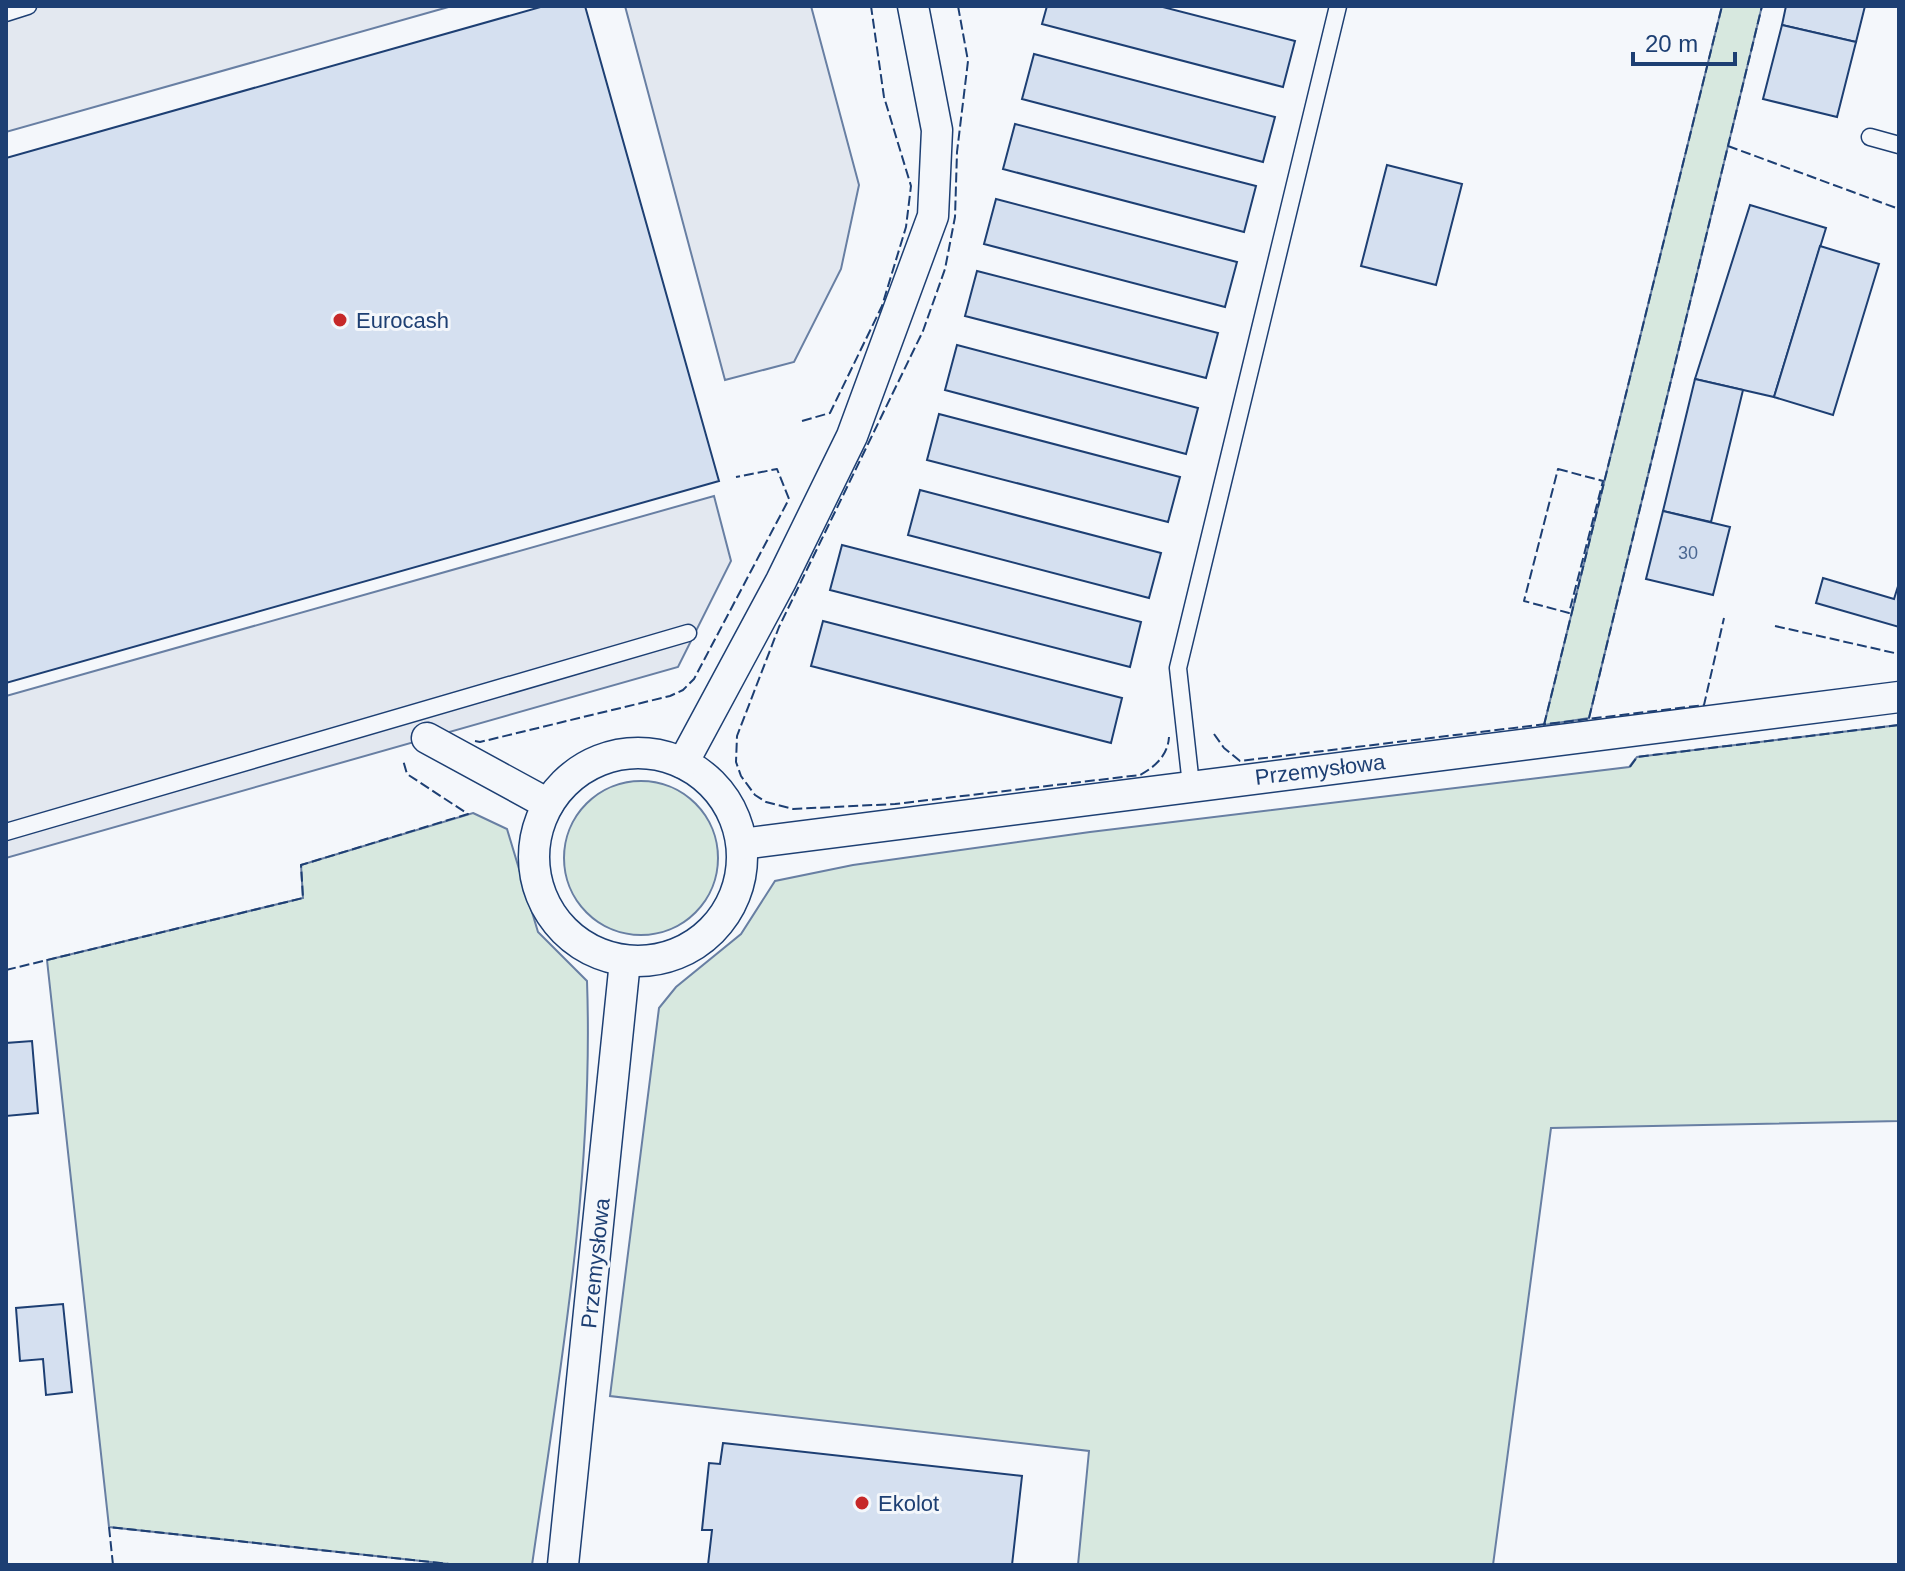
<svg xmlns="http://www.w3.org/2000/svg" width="1905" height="1571" font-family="Helvetica,sans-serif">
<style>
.green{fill:#d7e8df;stroke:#687fa3;stroke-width:2}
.parking{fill:#e3e8f0;stroke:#687fa3;stroke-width:2}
.building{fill:#d5e0f0;stroke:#1d3f73;stroke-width:2}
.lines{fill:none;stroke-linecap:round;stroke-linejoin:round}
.lane-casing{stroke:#1d3f73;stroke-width:19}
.street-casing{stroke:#1d3f73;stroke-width:33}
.lane{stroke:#f4f7fb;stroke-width:16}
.street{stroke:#f4f7fb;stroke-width:30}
.fence{stroke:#1d3f73;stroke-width:2;stroke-dasharray:10 4;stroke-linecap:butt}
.poi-dot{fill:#c62828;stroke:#f4f7fb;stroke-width:3}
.labels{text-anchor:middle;stroke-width:6;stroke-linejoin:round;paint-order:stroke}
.number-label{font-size:18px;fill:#4b6792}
.poi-label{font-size:22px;fill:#1d3f73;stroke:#f4f7fb;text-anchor:start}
.street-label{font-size:22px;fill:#1d3f73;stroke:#f4f7fb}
</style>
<rect width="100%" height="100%" fill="#f4f7fb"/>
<g class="green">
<path d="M1722,6H1762L1589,718L1544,725Z"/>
<path d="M1899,725V1121L1551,1128L1493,1565H1078L1089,1451L610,1396L659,1008L676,987L741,934L775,881L853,865L1090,832L1629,767L1637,757Z"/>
<circle cx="641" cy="858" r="77"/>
<path d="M473,813L507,829L538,932L587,981C594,1177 560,1371 532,1565H458L109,1527L47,960L303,898L301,865Z"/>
</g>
<g class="parking">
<path d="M6,6H452L6,132Z"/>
<path d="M625,6H811L859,185L841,269L794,362L725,380Z"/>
<path d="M714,496L731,561L678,667L6,858V696Z"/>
</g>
<g class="building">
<path d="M544,6H585L719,481L6,683V158Z"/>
<path d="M1047,6H1159L1295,41L1283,87L1042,24Z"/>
<path d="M1786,6H1865L1856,42L1782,25Z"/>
<path d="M1782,25L1856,42L1837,117L1763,99Z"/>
<path d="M1034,54L1275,117L1263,162L1022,99Z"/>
<path d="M1015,124L1256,186L1244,232L1003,169Z"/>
<path d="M1387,165L1462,184L1436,285L1361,266Z"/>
<path d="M996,199L1237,262L1225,307L984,244Z"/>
<path d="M1750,205L1826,228L1774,397L1695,379Z"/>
<path d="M1820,246L1879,264L1833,415L1774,397Z"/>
<path d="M977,271L1218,333L1206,378L965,316Z"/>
<path d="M957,345L1198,408L1186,454L945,390Z"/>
<path d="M1695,379L1743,390L1711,522L1663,511Z"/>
<path d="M939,414L1180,477L1168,522L927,460Z"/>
<path d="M920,490L1161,553L1149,598L908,535Z"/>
<path d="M1663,511L1730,527L1713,595L1646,579Z"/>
<path d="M842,545L1141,622L1130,667L830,590Z"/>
<path d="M1823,578L1894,599L1899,583V627L1816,603Z"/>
<path d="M823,621L1122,698L1111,743L811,666Z"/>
<path d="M32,1041L38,1113L6,1116V1043Z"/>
<path d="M63,1304L72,1392L46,1395L43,1359L20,1361L16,1308Z"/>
<path d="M723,1443L1022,1476L1012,1565H708L712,1530H702L709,1463L720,1464Z"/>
</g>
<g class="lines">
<defs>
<g id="lane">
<path d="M6,13L28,6"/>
<path d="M1870,137L1899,145"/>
<path d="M1191,785L1178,668L1338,6"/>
<path d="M6,832L688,633"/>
</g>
<g id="street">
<path d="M427,738L548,804"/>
<circle cx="638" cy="857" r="104"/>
<path d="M683,763L781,581L852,436L933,216L937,130L913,6"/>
<path d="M742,844L1899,697"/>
<path d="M563,1565L625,961"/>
</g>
</defs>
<use href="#lane" class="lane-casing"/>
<use href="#street" class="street-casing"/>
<use href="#lane" class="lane"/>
<use href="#street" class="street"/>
<g class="fence">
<path d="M958,6L968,61L957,152L955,217L945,269L923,331L779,627L737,736L736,762L741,776L755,795L766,802L793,809L895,804L1140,775C1155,767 1168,755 1169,737"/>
<path d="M1728,146L1899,209"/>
<path d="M802,421L830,413L882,306L906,227L911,186L884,97L871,6"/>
<path d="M1558,469L1603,481L1569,613L1524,601Z"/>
<path d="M1775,626L1899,654"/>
<path d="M1589,718L1762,6"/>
<path d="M1544,725L1722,6"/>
<path d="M1214,734L1224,748L1240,761L1704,705L1724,618"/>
<path d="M475,741L480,742L670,696L683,690L694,679L789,499L777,469L736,477"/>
<path d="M1630,767L1637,757L1899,725"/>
<path d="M6,970L303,898L301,865L468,814L407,774L403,760"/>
<path d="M113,1565L109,1527L458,1565"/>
</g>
</g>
<g class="poi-dot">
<circle cx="340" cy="320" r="8"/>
<circle cx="862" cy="1503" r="8"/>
</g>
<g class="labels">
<g class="number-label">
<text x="1688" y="559">30</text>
</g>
<g class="poi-label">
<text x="356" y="328">Eurocash</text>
<text x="878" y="1511">Ekolot</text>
</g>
<g class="street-label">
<text transform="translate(1320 769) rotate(-7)" y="8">Przemysłowa</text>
<text transform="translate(595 1263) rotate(-84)" y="8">Przemysłowa</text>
</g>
</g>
<rect width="1905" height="1571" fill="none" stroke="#1d3f73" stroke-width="16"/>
<path d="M1633 52v12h102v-12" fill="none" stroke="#1d3f73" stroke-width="4"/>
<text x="1645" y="52" font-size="24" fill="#1d3f73" stroke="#f4f7fb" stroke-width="6" paint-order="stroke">20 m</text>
</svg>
